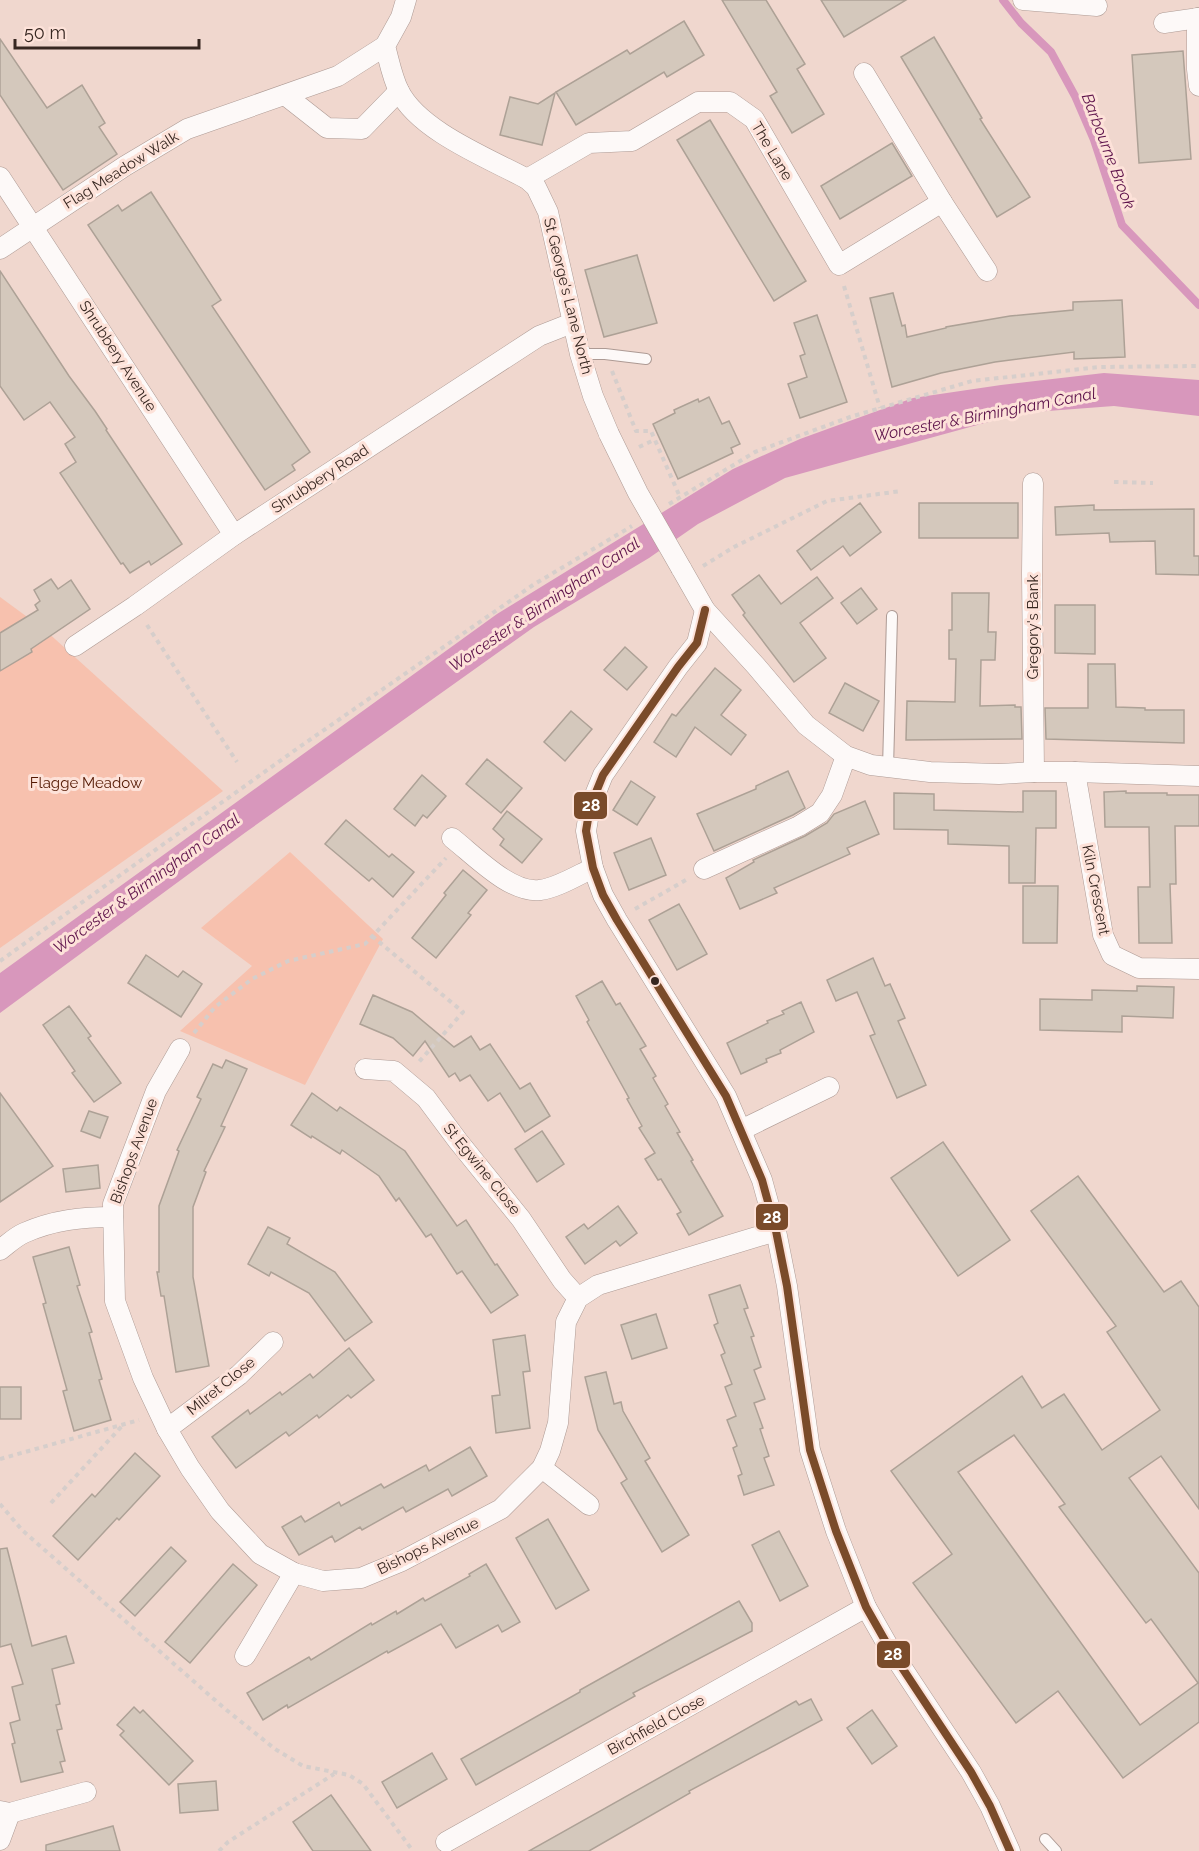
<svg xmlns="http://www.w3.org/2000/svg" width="1199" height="1851" font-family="Raleway,sans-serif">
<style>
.green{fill:#f7c1ae}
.water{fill:#d897bc}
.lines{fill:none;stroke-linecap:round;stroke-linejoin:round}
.stream{stroke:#d897bc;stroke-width:8}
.building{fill:#d4c8bc;stroke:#ada196;stroke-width:1.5;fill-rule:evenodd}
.service-casing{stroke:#ad9a94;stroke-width:12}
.minor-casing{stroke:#ad9a94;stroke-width:21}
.path{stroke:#d6cecb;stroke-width:4;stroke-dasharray:4.5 4.5;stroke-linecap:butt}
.service{stroke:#fdf9f8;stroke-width:10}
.minor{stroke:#fdf9f8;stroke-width:20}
.minor-bridge-casing{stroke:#ad9a94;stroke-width:21;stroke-linecap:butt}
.minor-bridge{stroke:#fdf9f8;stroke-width:20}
.bus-1-casing{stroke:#fde2d9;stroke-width:12}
.bus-1{stroke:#7a4b2a;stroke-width:8}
.bus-dot{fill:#372721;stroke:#fde2d9;stroke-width:2}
.labels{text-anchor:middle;stroke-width:6;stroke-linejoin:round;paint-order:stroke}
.street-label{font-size:15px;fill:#372721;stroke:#fde2d9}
.park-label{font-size:15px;fill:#531802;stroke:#fde2d9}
.water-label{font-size:16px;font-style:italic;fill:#5e134b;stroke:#fde2d9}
.line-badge{stroke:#fde2d9;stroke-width:2}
.badge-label{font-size:16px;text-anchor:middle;font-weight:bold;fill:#fff}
</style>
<rect width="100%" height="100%" fill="#f0d7ce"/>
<g class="green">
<path d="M0,597L45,630L223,791L0,948Z"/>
<path d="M290,852L383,939L305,1085L180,1031L252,966L201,928Z"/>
</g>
<path class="water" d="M1104,373L1199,380V416L1114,406L1021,413L785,478L698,524L649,558L534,627L246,832L0,1013V973L497,614L733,469L800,439L913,398L1001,385Z"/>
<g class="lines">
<path class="stream" d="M1003,0L1021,23L1051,52L1075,96L1094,140L1122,225L1199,305"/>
</g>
<g class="building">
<path d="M722,0H766L805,64L797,69L824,114L792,133L770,96L777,92Z"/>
<path d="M821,0H906L844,37Z"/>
<path d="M684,21L704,55L667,77L664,72L576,125L556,92L627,50L630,54Z"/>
<path d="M934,37L982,118L980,119L1030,197L997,217L901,57Z"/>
<path d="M0,39L47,108L82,85L105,123L99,127L117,154L63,190L0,95Z"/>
<path d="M1183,51L1191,159L1139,163L1132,55Z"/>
<path d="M555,93L542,145L500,135L510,97L538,104Z"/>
<path d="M710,120L806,281L774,301L677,140Z"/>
<path d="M892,143L912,176L840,219L821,186Z"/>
<path d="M151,192L221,300L212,306L310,452L292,465L295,470L265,490L88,225L118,205L122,211Z"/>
<path d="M637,255L657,323L604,337L585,270Z"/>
<path d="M0,271L69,376L95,411L107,429L106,430L182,544L151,565L149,561L130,573L123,563L121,564L60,473L76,462L65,444L75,437L50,402L24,420L0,386Z"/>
<path d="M893,293L902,326L905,325L907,337L946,328V327L1010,316L1073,310V302L1122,300L1125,357L1074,359V352L995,362L941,373L892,387L870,298Z"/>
<path d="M817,315L847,402L800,418L788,384L807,377L800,356L805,354L794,323Z"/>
<path d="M709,397L722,424L729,421L740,444L731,448L733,453L678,479L653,424L675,413L674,410L698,399L699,402Z"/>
<path d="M860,503L881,532L850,556L843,546L811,570L797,551Z"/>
<rect x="919" y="503" width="99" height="35"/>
<path d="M1094,505V510L1194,509V556H1199V575L1156,574L1155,541L1110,542L1109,533L1056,535L1055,507Z"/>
<path d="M759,575L781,604L817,577L833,598L800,623L826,658L794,682L743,615L745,613L732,595Z"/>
<path d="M51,579L58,589L71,580L90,609L31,649L32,652L0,671V633L38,610L35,605L40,601L34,590Z"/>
<path d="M861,588L877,609L857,624L841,603Z"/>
<path d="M952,593H989L988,632H996L995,660H981L980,706L1015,705V707H1021L1022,739L906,740L907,701L955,702L956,659H949V630H952Z"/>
<path d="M1055,605H1095V654L1055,653Z"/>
<path d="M625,647L647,667L627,690L604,670Z"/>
<path d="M1088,664H1115L1116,707L1145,708V710H1184V743L1046,739L1045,708H1088Z"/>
<path d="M715,668L741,690L721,715L746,735L731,755L695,727L676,757L654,742L672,714L676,716Z"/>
<path d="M845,683L879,701L863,731L829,713Z"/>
<path d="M571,711L592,729L565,761L544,742Z"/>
<path d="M487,759L522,788L501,813L466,784Z"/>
<path d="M788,771L805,808L793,815L714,851L697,814L756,789V786Z"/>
<path d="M422,775L446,796L427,818L423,815L415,826L394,809Z"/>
<path d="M631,781L655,797L637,825L613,810Z"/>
<path d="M1023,791H1056V828H1036L1035,883H1009V846L948,844V830L894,829V793L934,794V810L1023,812Z"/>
<path d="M1126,791V793H1167V795H1199V826H1175L1176,884H1170L1172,943H1139L1138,887H1150L1149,827H1105L1104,792Z"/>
<path d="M865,801L879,834L847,848L850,854L774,888L777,893L740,909L726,878L754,862L753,860L805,836L827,823L834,814Z"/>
<path d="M507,811L542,839L522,863L500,845L504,839L493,829Z"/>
<path d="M346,820L389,857L392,854L414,872L393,897L372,878L369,881L325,844Z"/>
<path d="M651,838L666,875L629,890L614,853Z"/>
<path d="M463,870L487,890L468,913L471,915L436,958L412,938L446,895L444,893Z"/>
<path d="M1023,886H1058L1057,943H1023Z"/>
<path d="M679,904L707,954L677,970L649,920Z"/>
<path d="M146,955L178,977L183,971L202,984L181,1017L128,983Z"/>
<path d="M873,958L885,986L890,984L905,1018L898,1021L926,1085L897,1098L870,1036L875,1034L857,992L836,1001L827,980Z"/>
<path d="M602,981L616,1005L620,1003L646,1046L640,1049L656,1076L653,1078L668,1104L665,1106L680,1132L677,1133L693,1160L691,1161L723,1216L689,1235L677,1214L681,1212L661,1179L658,1180L645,1159L655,1153L639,1128L642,1126L627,1099L629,1098L587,1022L589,1020L576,996Z"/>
<path d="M1137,986L1174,987L1173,1018L1122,1016V1032L1040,1030V999L1092,1000V990L1137,991Z"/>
<path d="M373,995L412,1012L454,1047L471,1036L480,1050L490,1044L520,1089L530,1083L550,1116L525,1132L500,1093L488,1101L470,1075L460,1081L455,1073L449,1077L425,1041L413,1056L393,1038L360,1024Z"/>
<path d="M801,1002L814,1032L780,1050L781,1053L766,1059L767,1062L741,1074L727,1043L768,1023L767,1021L784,1014L782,1011Z"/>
<path d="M69,1006L91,1036L88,1038L121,1083L94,1102L72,1073L75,1071L43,1025Z"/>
<path d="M226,1060L247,1069L221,1126L225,1127L204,1171L206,1172L193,1207V1277L209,1366L176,1372L164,1296H161L157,1272H159V1206L179,1151L177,1150L201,1099L197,1097L213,1064L222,1068Z"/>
<path d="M0,1093L53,1166L0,1202Z"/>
<path d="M312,1093L337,1111L340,1107L405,1151L457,1226L466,1220L495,1265L497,1264L518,1295L491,1313L462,1271L457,1274L431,1234L426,1237L399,1198L396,1201L379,1176L342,1150L340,1154L312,1136L311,1138L291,1125Z"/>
<path d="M89,1111L108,1117L100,1138L81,1131Z"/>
<path d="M542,1131L564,1164L537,1182L515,1149Z"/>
<path d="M943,1142L1010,1240L958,1276L891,1178Z"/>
<path d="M98,1165L100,1188L66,1192L63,1169Z"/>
<path d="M1078,1176L1164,1292L1181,1281L1199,1307V1509L1161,1456L1129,1478L1199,1573V1722L1123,1778L1058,1691L1016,1723L913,1583L952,1554L891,1471L1022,1376L1042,1408L1064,1394L1102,1450L1160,1410L1107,1332L1116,1326L1031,1211ZM1014,1435L1065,1504L1059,1507L1146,1623L1151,1619L1198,1683L1140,1725L958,1472Z"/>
<path d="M618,1206L637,1233L620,1246L616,1241L585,1264L566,1237L584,1224L588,1229Z"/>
<path d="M268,1227L290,1238L287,1244L335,1272L372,1322L345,1341L309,1293L271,1272L269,1276L248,1264Z"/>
<path d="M69,1247L80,1285L77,1286L92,1332L89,1333L102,1379L99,1380L111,1420L74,1431L63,1391L67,1390L43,1304L46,1303L33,1257Z"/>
<path d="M740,1285L748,1308L744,1309L754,1336L751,1337L761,1367L754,1370L765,1399L754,1403L763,1428L760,1429L769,1456L764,1458L774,1485L744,1495L738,1476L742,1474L733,1448L737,1446L727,1420L736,1416L725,1387L732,1384L721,1355L725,1353L714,1325L718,1323L709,1295Z"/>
<path d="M656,1314L667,1348L632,1359L621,1325Z"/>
<path d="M525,1335L530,1371L523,1372L530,1428L496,1433L492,1396L500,1395L493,1340Z"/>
<path d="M349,1348L374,1380L351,1398L348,1395L319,1418L317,1415L289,1436L286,1432L236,1468L212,1437L248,1410L250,1414L280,1392L282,1395L310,1374L313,1378Z"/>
<path d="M606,1372L614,1404L621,1402L623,1411L650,1458L645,1461L689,1535L662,1552L621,1483L627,1479L598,1430L585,1377Z"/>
<rect x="0" y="1387" width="21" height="32"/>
<path d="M470,1447L487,1476L452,1496L448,1489L406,1512L403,1507L362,1530L360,1527L335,1542L332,1536L299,1555L282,1527L301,1516L305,1522L339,1502L341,1506L381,1484L384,1488L426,1465L429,1471Z"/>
<path d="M135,1453L160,1476L119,1520L117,1518L78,1560L53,1536L92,1494L95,1497Z"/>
<path d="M548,1519L589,1590L556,1609L516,1538Z"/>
<path d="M779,1531L808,1586L780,1601L752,1545Z"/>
<path d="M171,1547L186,1561L135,1616L120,1602Z"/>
<path d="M7,1548L32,1646L66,1636L74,1663L52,1669L60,1704L56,1705L62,1729L57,1730L65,1761L60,1762L63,1772L21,1782L12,1744L15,1743L10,1723L20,1720L12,1687L23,1684L11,1644L0,1647V1549Z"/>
<path d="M233,1564L257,1585L190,1663L165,1642Z"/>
<path d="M486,1564L520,1622L502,1632L498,1625L456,1648L441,1624L388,1653L387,1651L288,1708L287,1705L263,1720L247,1693L309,1657L311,1660L371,1623L372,1625L396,1611L397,1614L423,1598L425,1601L470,1576L469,1574Z"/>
<path d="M739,1601L752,1623V1631L633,1693L635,1696L476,1785L461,1759L580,1692V1690Z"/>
<path d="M811,1699L822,1720L689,1791L690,1793L589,1851H529L796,1701L799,1705Z"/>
<path d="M134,1707L140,1713L143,1710L193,1761L169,1785L120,1735L124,1731L117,1725Z"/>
<path d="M872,1710L897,1746L872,1764L847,1728Z"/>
<path d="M432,1753L447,1779L397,1808L382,1782Z"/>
<path d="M216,1781L218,1810L180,1813L178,1784Z"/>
<path d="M331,1795L371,1851H313L293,1822Z"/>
<path d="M113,1826L120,1851H46V1845Z"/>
</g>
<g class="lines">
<defs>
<g id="service">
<path d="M580,354H605L646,359"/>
<path d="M888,768L892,616"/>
<path d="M1045,1839L1056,1851"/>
</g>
<g id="minor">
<path d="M406,0L401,17L385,46C389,60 392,77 399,91C419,131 488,158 527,179L536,187L548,212L580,354L593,396L609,434"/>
<path d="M1023,0L1097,6"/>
<path d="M1197,18V69L1199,86"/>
<path d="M1164,23L1199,18"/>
<path d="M285,95L327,128L362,129L399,91"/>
<path d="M0,177L234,535"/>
<path d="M527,179L589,143L632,141L698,102H730L754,119L839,265L942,202L864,73"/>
<path d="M942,202L987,271"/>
<path d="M0,249L125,166L187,129L338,76L385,46"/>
<path d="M1033,483L1032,573L1034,772"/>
<path d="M681,568L705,610L756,666L806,725L846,756L871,765L930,772L999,774L1034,772H1075L1199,776"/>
<path d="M705,610L697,643L678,667L603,775L590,807L586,831L593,868L603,895L617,920L726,1096L762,1180L776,1231L787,1286L810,1450L836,1531L866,1607L891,1651L971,1772L990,1806L1010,1851"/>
<path d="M75,646L135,606L234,535L539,336L572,323"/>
<path d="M1075,772L1103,935L1112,955L1139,968L1199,969"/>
<path d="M452,838C475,856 511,894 540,890C557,888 578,875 593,868"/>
<path d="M704,869L799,826L820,813L832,795L846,756"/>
<path d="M180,1049L156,1091L113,1204L115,1301L143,1378L167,1429L190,1468L220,1511L260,1554L294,1573L323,1581L361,1578L402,1561L501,1509L542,1468L550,1451L558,1423L566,1322L578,1298L598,1285L776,1231"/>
<path d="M365,1069L394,1071L426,1098L458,1141L521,1219L562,1280L578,1298"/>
<path d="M741,1130L829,1087"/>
<path d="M0,1250C8,1244 15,1237 24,1233C53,1220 82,1217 113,1217"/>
<path d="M167,1429L239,1375L273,1342"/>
<path d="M542,1468L589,1505"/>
<path d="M245,1656L294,1573"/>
<path d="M0,1811L10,1813L86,1792"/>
<path d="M0,1840L10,1813"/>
<path d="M446,1842L866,1607"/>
</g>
</defs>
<use href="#service" class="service-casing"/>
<use href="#minor" class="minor-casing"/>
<g class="path">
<path d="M844,286L880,408"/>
<path d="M612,371L636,431H651L680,497"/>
<path d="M639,447L654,440"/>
<path d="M1114,482L1153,483"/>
<path d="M669,504L755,452L850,417L972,381L1100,367L1199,366"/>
<path d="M703,566L734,547L827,501L901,491"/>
<path d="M147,625L237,762"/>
<path d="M635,909L686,880"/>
<path d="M372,936L463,1012L418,1063"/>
<path d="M0,961L298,748L533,585L632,526"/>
<path d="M194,1033L215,1007L252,979L288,961L365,944L446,858"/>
<path d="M0,1459L139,1420"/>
<path d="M51,1503L123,1425"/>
<path d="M0,1504L22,1530L224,1708L275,1749L303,1766L349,1775L363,1784L413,1851"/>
<path d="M219,1851L228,1842L334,1774"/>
</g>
<use href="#service" class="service"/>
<use href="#minor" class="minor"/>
<defs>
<path id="minor-bridge" d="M609,434L638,493L681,568"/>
</defs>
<use href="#minor-bridge" class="minor-bridge-casing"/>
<use href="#minor-bridge" class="minor-bridge"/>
<defs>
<path id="bus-1" d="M705,610L697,643L678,667L603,775L590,807L586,831L593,868L603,895L617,920L726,1096L762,1180L776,1231L787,1286L810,1450L836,1531L866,1607L891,1651L971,1772L990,1806L1010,1851"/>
</defs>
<use href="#bus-1" class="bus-1-casing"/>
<use href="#bus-1" class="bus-1"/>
</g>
<circle class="bus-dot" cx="655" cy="981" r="5"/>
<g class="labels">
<g class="street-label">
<text transform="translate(772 151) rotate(59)" y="5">The Lane</text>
<text transform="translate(121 170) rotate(-32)" y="5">Flag Meadow Walk</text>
<text transform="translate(568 296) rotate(76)" y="5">St George's Lane North</text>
<text transform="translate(118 356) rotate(57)" y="5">Shrubbery Avenue</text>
<text transform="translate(320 479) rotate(-33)" y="5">Shrubbery Road</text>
<text transform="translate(1033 627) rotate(-90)" y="5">Gregory's Bank</text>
<text transform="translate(1096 890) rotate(79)" y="5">Kiln Crescent</text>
<text transform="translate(134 1151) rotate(-70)" y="5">Bishops Avenue</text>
<text transform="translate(482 1169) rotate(51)" y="5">St Egwine Close</text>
<text transform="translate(221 1386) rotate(-39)" y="5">Milret Close</text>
<text transform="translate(428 1546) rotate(-26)" y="5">Bishops Avenue</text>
<text transform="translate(656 1725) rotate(-29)" y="5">Birchfield Close</text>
</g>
<g class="park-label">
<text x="86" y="788">Flagge Meadow</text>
</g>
<g class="water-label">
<text transform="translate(1109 151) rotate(69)" y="6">Barbourne Brook</text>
<text transform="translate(985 414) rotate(-11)" y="6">Worcester &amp; Birmingham Canal</text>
<text transform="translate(544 604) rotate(-34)" y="6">Worcester &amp; Birmingham Canal</text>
<text transform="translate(146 883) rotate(-36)" y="6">Worcester &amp; Birmingham Canal</text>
</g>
</g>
<g class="line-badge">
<rect x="573" y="791" width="35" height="29" rx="6" fill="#7a4b2a"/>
<rect x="755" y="1203" width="34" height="28" rx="6" fill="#7a4b2a"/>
<rect x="876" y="1640" width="35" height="29" rx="6" fill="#7a4b2a"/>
</g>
<g class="badge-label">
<text x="591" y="811">28</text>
<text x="772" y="1223">28</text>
<text x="893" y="1660">28</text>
</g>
<path d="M15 39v9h184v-9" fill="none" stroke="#372721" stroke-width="3"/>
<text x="24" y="39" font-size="18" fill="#372721" stroke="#fde2d9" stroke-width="4.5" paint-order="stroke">50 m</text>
</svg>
